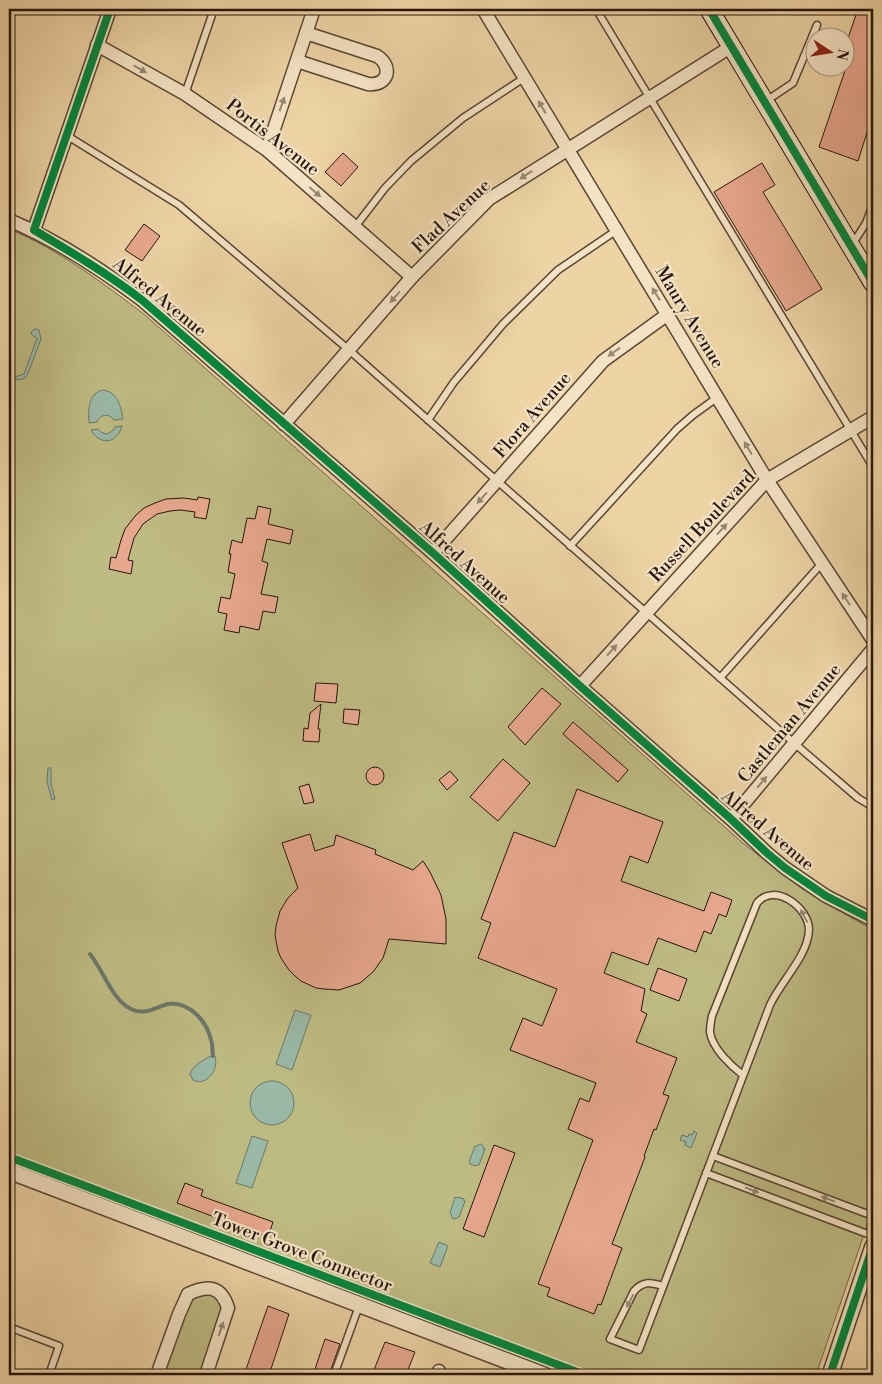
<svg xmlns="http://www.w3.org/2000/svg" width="882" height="1384" font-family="'Libre Bodoni',serif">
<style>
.green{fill:#bebb82;stroke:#726849}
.water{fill:#99b8a6;stroke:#6b776a}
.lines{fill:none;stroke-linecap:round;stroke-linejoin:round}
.stream{stroke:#6b776a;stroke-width:4}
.building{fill:#e7a78e;stroke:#261610}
.service-casing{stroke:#584635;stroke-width:9}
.minor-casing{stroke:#584635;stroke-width:15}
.tertiary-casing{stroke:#584635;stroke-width:18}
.secondary-casing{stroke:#261610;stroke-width:20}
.service{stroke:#f4e3c4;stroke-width:6}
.minor{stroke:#f4e3c4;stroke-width:12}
.tertiary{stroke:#f4e3c4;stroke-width:15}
.secondary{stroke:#f4e3c4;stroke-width:18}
.cycleway-casing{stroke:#f4e3c4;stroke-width:11}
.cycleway{stroke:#00873e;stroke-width:8}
.oneway{fill:#978773}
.labels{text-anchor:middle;stroke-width:4.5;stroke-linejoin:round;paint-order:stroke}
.street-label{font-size:18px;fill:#261610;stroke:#f4e3c4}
</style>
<rect width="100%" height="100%" fill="#eed4a5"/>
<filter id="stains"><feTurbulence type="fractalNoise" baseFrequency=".004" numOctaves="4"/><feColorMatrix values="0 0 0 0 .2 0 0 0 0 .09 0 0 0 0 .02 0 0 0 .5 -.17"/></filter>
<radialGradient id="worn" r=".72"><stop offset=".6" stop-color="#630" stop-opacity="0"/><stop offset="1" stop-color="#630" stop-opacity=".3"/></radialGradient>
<g class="green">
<path d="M9,229C58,249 103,283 145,315L744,844L801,888L850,917L873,930V1208L816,1375H590L9,1154Z"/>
<path d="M198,1290L225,1297L206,1375H157L179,1314Z"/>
</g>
<g class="water">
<path d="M35,329L39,330L41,339L27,376C23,381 14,380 9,378V375L15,377L24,374L37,338L32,335L31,332Z"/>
<path d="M103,390C118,392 121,407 123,419L114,420C109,413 100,414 97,422L89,423C88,410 88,393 103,390Z"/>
<path d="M122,426C117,444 100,446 91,430L98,429C103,436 111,435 115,427Z"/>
<path d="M48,768H51V784L55,799L52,800L47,782Z"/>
<path d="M295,1010L311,1015L292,1070L276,1064Z"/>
<path d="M211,1056H215C219,1069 207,1087 193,1080L190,1074C193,1065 203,1060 211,1056Z"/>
<circle cx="272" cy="1103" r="22"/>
<path d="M694,1131L697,1133L691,1148L685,1145L686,1142L680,1140L682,1135L688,1137L689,1134L692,1135Z"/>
<path d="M252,1136L268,1141L252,1188L236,1183Z"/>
<path d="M480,1144H481L484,1147L483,1149H485L479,1165H477L476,1166L470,1164V1163L469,1162L475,1146H477Z"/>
<path d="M455,1197L457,1198L458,1197L464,1199V1201H465L459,1217H458L457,1218L453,1219L450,1213Z"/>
<path d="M439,1242L448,1246L440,1267L430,1263Z"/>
</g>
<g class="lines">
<path class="stream" d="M90,954C103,970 112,1000 131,1009C144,1016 156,1007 168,1004C190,1001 207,1022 211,1040C213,1045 212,1051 213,1056"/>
</g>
<g class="building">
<path d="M858,9H873V121L871,120L858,161L819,147L852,50L845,47Z"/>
<path d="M343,153L358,167L341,186L325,172Z"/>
<path d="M762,163L775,185L763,192L822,289L786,311L714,192Z"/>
<path d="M144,224L160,236L142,261L125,250Z"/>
<path d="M198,497L210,499L206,519L194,517L195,512L181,510L170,511L157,514L143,524L134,538L128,560L133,561L131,574L109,569L111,557L116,558L121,540L125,529L136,515L144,508L155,503L166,499L184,498L197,500Z"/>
<path d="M258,506L271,509L268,524L293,530L290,544L267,539L262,561L268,563L261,594L278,597L275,613L263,611L259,630L240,626L239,633L224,630L227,614L218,612L221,597L230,599L235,574L228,572L231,554H229L232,540L242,543L247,518L255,519Z"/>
<path d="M316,683L338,684L336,703L314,701Z"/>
<path d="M542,688L561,704L525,745L508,727Z"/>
<path d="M321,704L318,729H320L319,742L303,741L304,728L308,729L310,713Z"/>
<path d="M344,709L360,710L358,725L343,723Z"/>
<path d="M573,722L628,770L618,782L563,734Z"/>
<path d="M503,759L530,783L498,821L470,797Z"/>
<circle cx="375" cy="776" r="9"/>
<path d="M450,771L458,780L447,790L439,780Z"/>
<path d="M309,784L314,802L304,804L299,787Z"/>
<path d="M577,789L663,822L648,863L630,856L621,881L704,911L711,892L732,900L726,917L719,914L711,934L704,931L696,952L658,938L648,965L612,952L604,973L645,989L641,1011L647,1014L636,1042L677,1058L663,1094L669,1096L656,1130L654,1129L644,1156L645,1157L612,1244L622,1248L601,1305L598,1304L594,1314L547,1296L550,1288L538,1284L593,1140L568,1129L580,1098L589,1102L596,1083L510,1050L523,1018L542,1026L557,989L478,958L491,923L481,919L514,832L555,847Z"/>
<path d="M310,834L315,851L334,845L336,835L376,850L375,854L413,870L423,861L430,872L441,895L446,919V944L389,939L383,958L373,972L360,983L339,990L324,989L316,988L301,981L295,976L289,970L281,958L278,951L275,935L276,926L280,911L288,898L298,888L282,843Z"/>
<path d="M658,968L687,979L679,1001L650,990Z"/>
<path d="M494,1145L515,1153L484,1237L463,1229Z"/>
<path d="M185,1183L203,1190L201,1196L273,1222L268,1237L177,1203Z"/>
<path d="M268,1306L289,1314L274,1360L269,1375H244Z"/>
<path d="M325,1339L340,1344L329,1375H313Z"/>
<path d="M385,1342L415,1352L406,1375H372Z"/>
</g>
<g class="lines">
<defs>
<g id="service">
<path d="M596,9L873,467"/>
<path d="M185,94L214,9"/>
<path d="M766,101L793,83L817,25"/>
<path d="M66,135L179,205L349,350L794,743L858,798L873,807"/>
<path d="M355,227L385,188L411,161L463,118L524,78"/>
<path d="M852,245L866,223L873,204"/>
<path d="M428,420L454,382L503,324L558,270L617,230"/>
<path d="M570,546L677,429L693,415L718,397"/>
<path d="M720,678L822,563"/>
<path d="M713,1156L873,1216"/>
<path d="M706,1173L873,1236"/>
<path d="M663,1286C651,1282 643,1281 634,1291L610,1339L639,1350L770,1005C781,981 808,956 809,930C809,907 774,882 757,903L712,1016C711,1021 710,1026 710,1032C712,1048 731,1066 743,1075"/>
<path d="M9,1327L59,1346L49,1375"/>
<path d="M334,1375L359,1306"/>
</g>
<g id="minor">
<path d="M483,9L767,480L873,640"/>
<path d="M97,45L185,94L267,150L412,277"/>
<path d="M297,61L368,84C389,86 393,66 377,56L306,33"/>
<path d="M267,150L314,9"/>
<path d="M9,220C56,240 101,269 142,300L433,553L580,686L731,819L767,853L785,868L826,896L873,920"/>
<path d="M34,230L110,9"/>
<path d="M284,424L412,277L489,199L732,46"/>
<path d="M433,553L603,361L668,314"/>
<path d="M580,686L767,480L873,417"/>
<path d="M731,819L873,649"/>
<path d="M157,1375L179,1314L188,1294C207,1285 221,1285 228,1308L206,1375"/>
<path d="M438,1375L439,1371"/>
</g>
<g id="tertiary">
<path d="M9,1171L544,1375"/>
<path d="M830,1375L873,1246"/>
</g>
<path id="secondary" d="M709,9L873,283"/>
</defs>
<use href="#service" class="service-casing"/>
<use href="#minor" class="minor-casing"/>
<use href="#tertiary" class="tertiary-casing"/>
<use href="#secondary" class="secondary-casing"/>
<use href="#service" class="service"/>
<use href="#minor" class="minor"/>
<use href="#tertiary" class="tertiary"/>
<use href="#secondary" class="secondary"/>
<defs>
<g id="cycleway">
<path d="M110,9L34,230C71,252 108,274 142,300L433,553L580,686L731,819L767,853L785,868L826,896L873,920"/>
<path d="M709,9L873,283"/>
<path d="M9,1157L585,1375"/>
<path d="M830,1375L873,1246"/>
</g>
</defs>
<use href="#cycleway" class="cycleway-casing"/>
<use href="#cycleway" class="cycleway"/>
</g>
<defs><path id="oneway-solid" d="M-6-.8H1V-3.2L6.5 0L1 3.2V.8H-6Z" transform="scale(1.25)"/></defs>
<g class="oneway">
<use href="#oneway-solid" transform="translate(140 69) rotate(29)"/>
<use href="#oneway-solid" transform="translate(282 104) rotate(-71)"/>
<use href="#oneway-solid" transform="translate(542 107) rotate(-121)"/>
<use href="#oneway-solid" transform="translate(526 175) rotate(147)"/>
<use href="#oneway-solid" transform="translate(315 192) rotate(41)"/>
<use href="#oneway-solid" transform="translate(656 294) rotate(-122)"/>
<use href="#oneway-solid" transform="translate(395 297) rotate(131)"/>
<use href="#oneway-solid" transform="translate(614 352) rotate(144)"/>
<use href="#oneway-solid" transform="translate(748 448) rotate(-121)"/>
<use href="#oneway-solid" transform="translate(482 498) rotate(132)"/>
<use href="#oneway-solid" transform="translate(722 529) rotate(-48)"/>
<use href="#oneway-solid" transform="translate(846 599) rotate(-123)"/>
<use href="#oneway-solid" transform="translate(612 650) rotate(-48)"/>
<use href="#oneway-solid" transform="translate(762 782) rotate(-50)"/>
<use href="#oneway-solid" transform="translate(804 916) rotate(-118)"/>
<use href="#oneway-solid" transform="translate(752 1190) rotate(21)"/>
<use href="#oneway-solid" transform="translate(828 1199) rotate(-159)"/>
<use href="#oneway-solid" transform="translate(630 1301) rotate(117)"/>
<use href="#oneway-solid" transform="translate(221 1329) rotate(-71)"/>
</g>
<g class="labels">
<g class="street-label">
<text transform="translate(273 137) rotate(38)" y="6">Portis Avenue</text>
<text transform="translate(451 216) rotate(-43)" y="6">Flad Avenue</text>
<text transform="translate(160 297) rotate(39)" y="6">Alfred Avenue</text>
<text transform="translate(690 317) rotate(59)" y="6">Maury Avenue</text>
<text transform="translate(532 415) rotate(-49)" y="6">Flora Avenue</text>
<text transform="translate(702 526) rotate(-47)" y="6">Russell Boulevard</text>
<text transform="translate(465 562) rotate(42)" y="6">Alfred Avenue</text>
<text transform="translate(789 723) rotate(-50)" y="6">Castleman Avenue</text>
<text transform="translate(768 830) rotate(40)" y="6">Alfred Avenue</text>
<text transform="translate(302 1252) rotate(21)" y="6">Tower Grove Connector</text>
</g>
</g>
<rect width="882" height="1384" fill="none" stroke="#eed4a5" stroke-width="30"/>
<rect x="10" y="10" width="862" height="1364" fill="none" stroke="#261610" stroke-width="2.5"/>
<rect x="15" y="15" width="852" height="1354" fill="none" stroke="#261610"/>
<g transform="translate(830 52) rotate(102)"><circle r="24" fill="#f4e3c4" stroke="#a2917c"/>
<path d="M0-4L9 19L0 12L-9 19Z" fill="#8f2418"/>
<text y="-8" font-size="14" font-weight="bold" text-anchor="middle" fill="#261610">N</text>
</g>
<rect width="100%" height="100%" filter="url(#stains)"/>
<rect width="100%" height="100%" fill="url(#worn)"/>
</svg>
